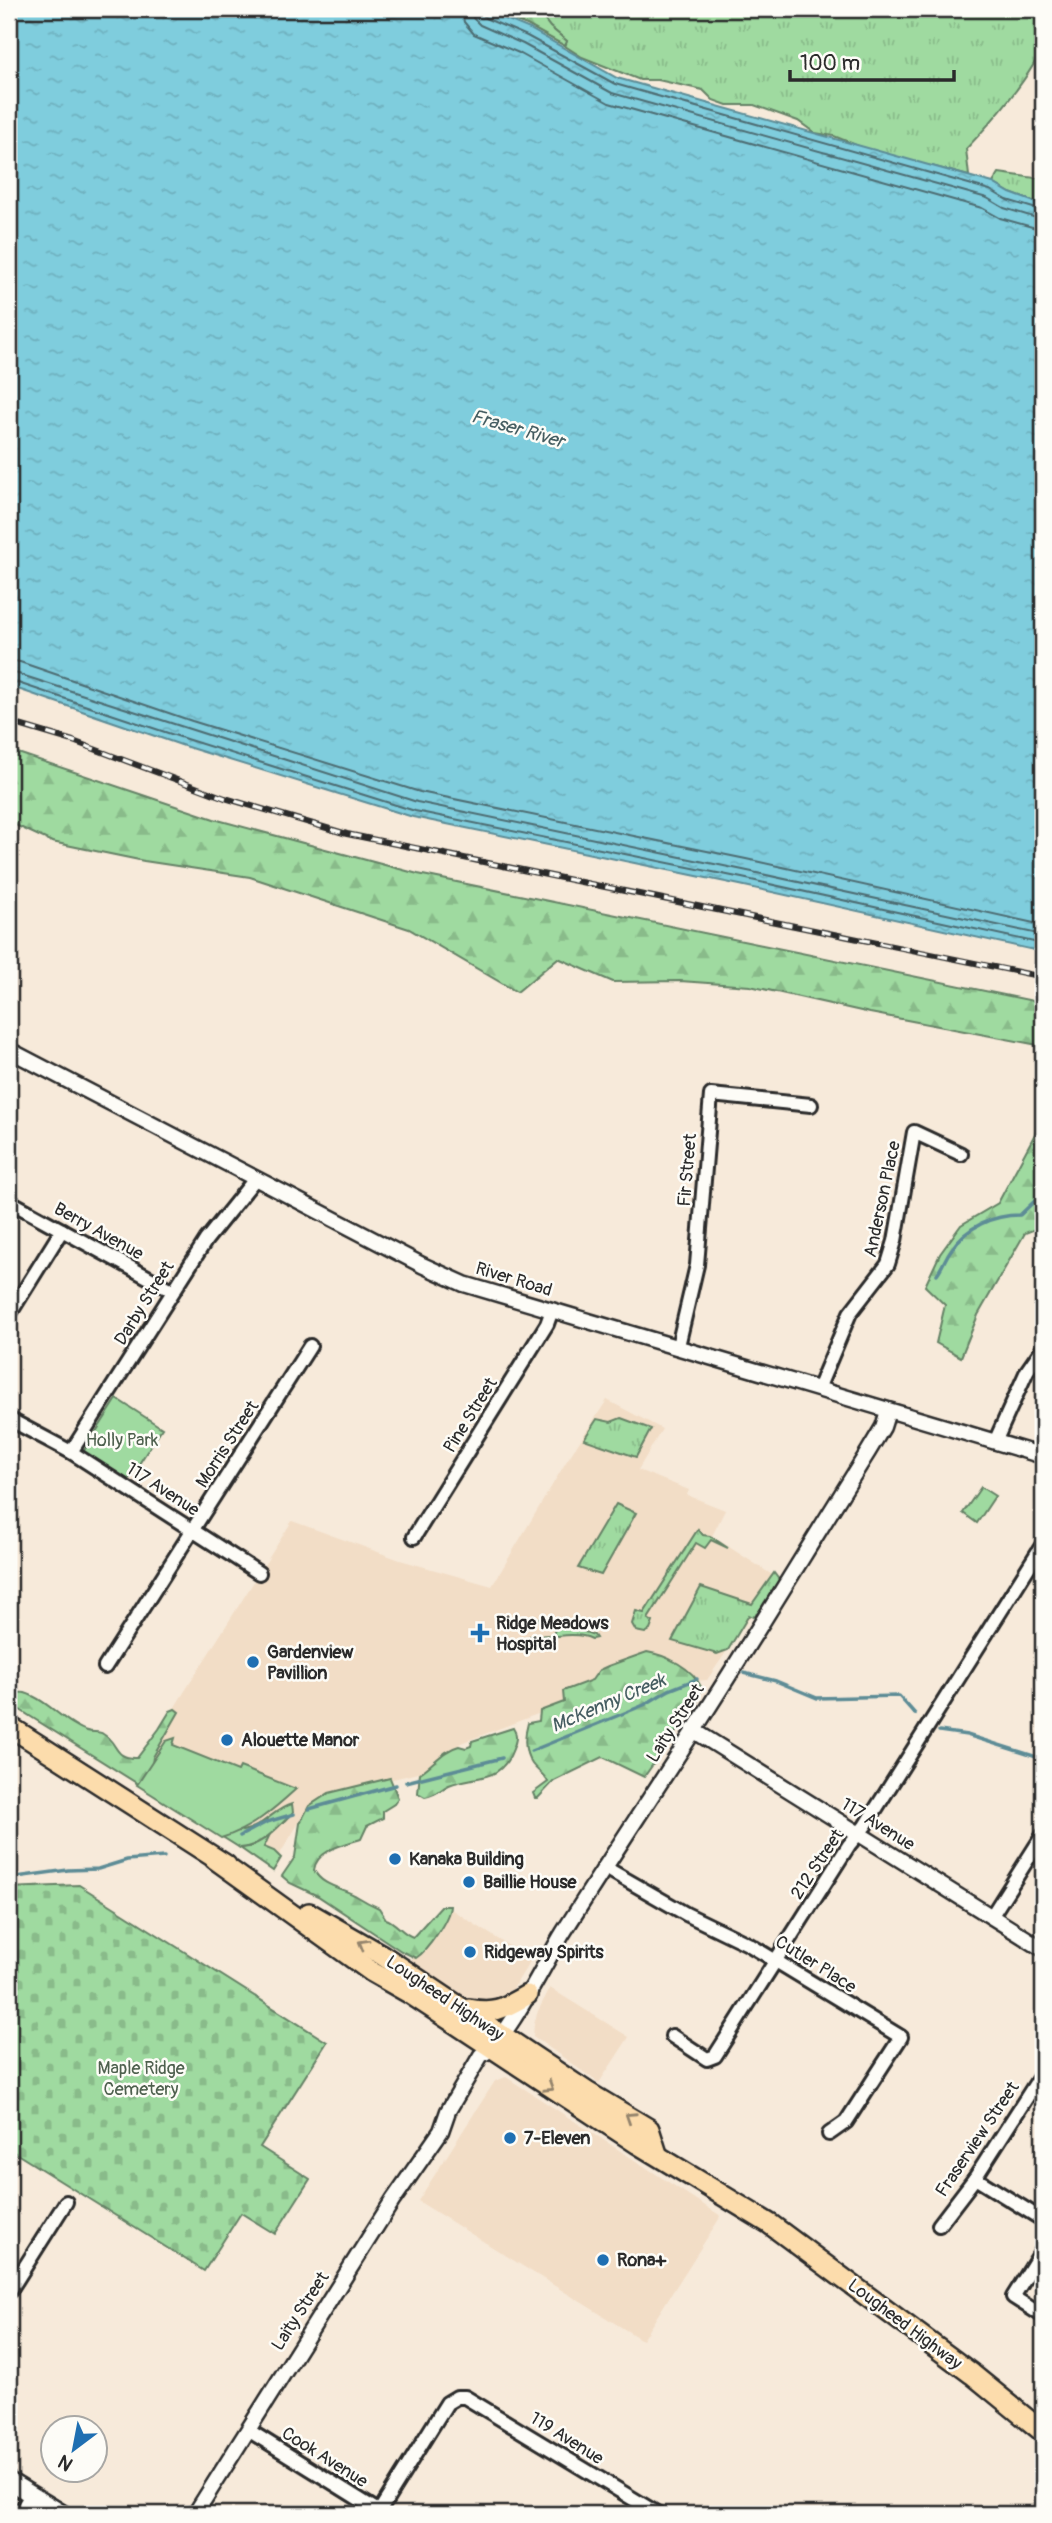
<svg xmlns="http://www.w3.org/2000/svg" width="1052" height="2523" font-family="Pangolin,sans-serif">
<style>
.built{fill:#f2ddc6}
.grass{fill:url(#grass-tufts);stroke:#658266;stroke-width:2}
.forest{fill:url(#forest-firs);stroke:#658266;stroke-width:2}
.cemetery{fill:url(#cemetery-stones);stroke:#658266;stroke-width:2}
.park{fill:#9fdaa0;stroke:#658266;stroke-width:2}
.water{fill:url(#water-ripples);stroke:#5d8c96;stroke-width:2}
.lines{fill:none;stroke-linecap:round;stroke-linejoin:round}
.shore{stroke:#4d6c72;stroke-width:2}
.stream{stroke:#5d8c96;stroke-width:3.5}
.minor-casing{stroke:#2b2b2b;stroke-width:18}
.tertiary-casing{stroke:#2b2b2b;stroke-width:19}
.secondary-casing{stroke:#2b2b2b;stroke-width:21}
.trunk-casing{stroke:#2b2b2b;stroke-width:24}
.minor{stroke:#fdfcf7;stroke-width:12}
.tertiary{stroke:#fdfcf7;stroke-width:14}
.secondary{stroke:#fdfcf7;stroke-width:16}
.trunk{stroke:#fcdcac;stroke-width:19}
.rail-casing{stroke:#2b2b2b;stroke-width:6}
.rail{stroke:#fdfcf7;stroke-width:3.5;stroke-dasharray:10;stroke-linecap:butt}
.oneway{stroke:#94846c}
.poi-dot{fill:#1f6fb2;stroke:#fdfcf7;stroke-width:2.5}
.labels{text-anchor:middle;stroke-width:5;stroke-linejoin:round;paint-order:stroke}
.street-label{font-size:18px;fill:#2b2b2b;stroke:#fdfcf7}
.park-label{font-size:18px;fill:#4e604e;stroke:#fdfcf7}
.poi-label{font-size:18px;font-weight:bold;fill:#2b2b2b;stroke:#fdfcf7;text-anchor:start}
.water-label{font-size:19px;font-style:italic;fill:#445c60;stroke:#fdfcf7}
</style>
<defs>
<pattern id="grass-tufts" width="24" height="20" patternUnits="userSpaceOnUse" patternTransform="scale(1.75)"><rect width="24" height="20" fill="#9fdaa0"/><path d="M3 7l-1-3M5 7V3M7 7l1-3M15 17l-1-3M17 17v-4M19 17l1-3" fill="none" stroke="#89bb8a"/></pattern>
<pattern id="forest-firs" width="22" height="20" patternUnits="userSpaceOnUse" patternTransform="scale(1.75)"><rect width="22" height="20" fill="#9fdaa0"/><path d="M5 1l3.5 6h-7zM16 11l3.5 6h-7z" fill="#89bb8a"/></pattern>
<pattern id="cemetery-stones" width="16" height="16" patternUnits="userSpaceOnUse" patternTransform="scale(1.75)"><rect width="16" height="16" fill="#9fdaa0"/><path d="M2 7V4a2 2 0 0 1 4 0v3zM10 15v-3a2 2 0 0 1 4 0v3z" fill="#89bb8a"/></pattern>
<pattern id="water-ripples" width="26" height="14" patternUnits="userSpaceOnUse" patternTransform="scale(1.75)"><rect width="26" height="14" fill="#7fcddd"/><path d="M2 4q2-2 4 0t4 0M15 11q2-2 4 0t4 0" fill="none" stroke="#6eb0be"/></pattern>
</defs>
<rect width="100%" height="100%" fill="#f7eada"/>
<filter id="ink" filterUnits="userSpaceOnUse"><feTurbulence type="fractalNoise" baseFrequency=".0143" numOctaves="2"/><feDisplacementMap in="SourceGraphic" scale="14" xChannelSelector="R" yChannelSelector="G"/><feConvolveMatrix kernelMatrix="1 2 1 2 8 2 1 2 1" color-interpolation-filters="sRGB"/></filter>
<g filter="url(#ink)">
<g class="built">
<path d="M607,1400L662,1429L638,1470L689,1490L687,1495L725,1510L712,1536L777,1578L707,1680L606,1688L461,1743L430,1770L364,1786L303,1816L272,1867L132,1775L292,1521L400,1560L492,1586L566,1462Z"/>
<path d="M446,1906L531,1960L509,1995L498,2002L471,2001L411,1961Z"/>
<path d="M550,1988L629,2037L599,2083L533,2036L534,2024L538,2011Z"/>
<path d="M506,2077L721,2216L642,2340L418,2201L495,2081Z"/>
</g>
<g class="grass">
<path d="M536,9H1043C1043,19 1045,32 1043,42C1038,70 986,128 966,149L969,176L932,166L903,164L834,136L815,133L798,121L754,105H727L713,100L703,90L658,80H640L582,57L565,46L567,41L550,27Z"/>
<path d="M999,173L1043,179V205L1010,193L993,183Z"/>
<path d="M621,1418L651,1429L636,1457L584,1439L597,1419L611,1422Z"/>
<path d="M616,1504L636,1513L601,1575L578,1568Z"/>
<path d="M698,1529L703,1535L710,1536L728,1548L711,1540L705,1548L696,1543L648,1619L653,1622L650,1630L645,1633L636,1631L632,1624L636,1611L644,1613Z"/>
<path d="M774,1573L780,1581L762,1609L753,1617L749,1615L728,1650L717,1654L672,1641L701,1587L752,1604Z"/>
<path d="M534,1617L565,1626L569,1629L570,1627L594,1635L596,1638L592,1639C577,1631 550,1637 534,1640L530,1639V1636L553,1635L556,1626L531,1618Z"/>
<path d="M270,1834L264,1847L274,1851L281,1858L273,1871L240,1848L249,1847Z"/>
</g>
<g class="forest">
<path d="M482,9H536L550,27L567,41L565,46L527,25Z"/>
<path d="M9,750L214,819L418,874L1043,1003V1046L870,1013L750,986L680,981L613,982L558,958L517,992L409,929L250,877L144,861L52,842L9,822Z"/>
<path d="M1043,1119V1226L1025,1233L978,1315L961,1357L936,1343L945,1305L925,1286L940,1254L961,1225L998,1203Z"/>
<path d="M647,1652C666,1655 693,1668 701,1687L697,1702L644,1777L603,1757L554,1781L538,1798H535L533,1793L548,1782C544,1774 537,1771 532,1764C523,1751 524,1737 528,1723L539,1721L540,1711L564,1702L563,1691L592,1680L599,1670L608,1666Z"/>
<path d="M9,1692C14,1693 21,1692 25,1693C48,1700 65,1724 87,1731C93,1733 99,1731 103,1734C119,1743 113,1759 137,1758L159,1729L170,1711L175,1709L179,1712L153,1757L151,1770L242,1831C263,1828 273,1809 292,1804L293,1812C279,1827 261,1847 240,1848L9,1703Z"/>
<path d="M513,1728C518,1735 516,1741 513,1749C500,1784 477,1774 449,1785C439,1790 437,1795 425,1797L418,1793L420,1773C434,1764 443,1750 459,1746L466,1748L471,1746L472,1741Z"/>
<path d="M390,1778L398,1798L394,1804L383,1811V1818L367,1826L361,1839C345,1844 316,1850 314,1870C322,1887 344,1888 358,1897C366,1902 370,1904 379,1908L386,1919C396,1922 402,1934 413,1937L441,1906H450C449,1920 427,1951 416,1958L401,1951L318,1896L290,1883L282,1876L295,1857L300,1823L309,1806L329,1793Z"/>
</g>
<path class="cemetery" d="M79,1885L327,2042L260,2147L310,2179L275,2234L241,2213L204,2271L9,2149V1888Z"/>
<g class="park">
<path d="M117,1399L162,1428L128,1481L83,1452Z"/>
<path d="M981,1487L995,1496L977,1523L963,1513Z"/>
<path d="M175,1738L173,1745L238,1771L240,1767L296,1789C273,1810 251,1829 221,1838L137,1785L166,1741Z"/>
</g>
<path class="water" d="M9,9H481L530,29L617,78L993,183L1010,193L1043,205V952L740,885L413,817L184,746L9,686Z"/>
<g class="lines">
<g class="shore">
<path d="M461,9L464,22L474,34L519,53L609,103L982,208L1000,218L1043,230"/>
<path d="M472,9L473,18L480,25L523,44L612,93L987,198L1004,208L1043,220"/>
<path d="M481,9L485,18L527,36L615,84L990,190L1007,200L1043,211"/>
<path d="M9,660L20,662L192,721L420,792L746,859L1043,925"/>
<path d="M9,671L417,802L743,870L1043,935"/>
<path d="M9,680L186,739L415,811L742,878L1043,944"/>
</g>
<g class="stream">
<path d="M937,1274C943,1266 945,1258 951,1250C966,1227 993,1215 1020,1215L1043,1193"/>
<path d="M744,1673L776,1681L817,1698L899,1696L915,1714"/>
<path d="M939,1731L967,1735L1043,1759"/>
<path d="M531,1751L644,1705L669,1690L697,1679"/>
<path d="M406,1782L502,1758"/>
<path d="M309,1809L396,1785"/>
<path d="M240,1836L267,1822L294,1814"/>
<path d="M9,1878L68,1870L98,1869L127,1860L164,1857"/>
</g>
<defs>
<g id="minor">
<path d="M9,1201L173,1291"/>
<path d="M9,1315L62,1230"/>
<path d="M678,1346L697,1265L711,1095L811,1105"/>
<path d="M818,1389L850,1313L888,1264L895,1241L914,1132L961,1154"/>
<path d="M9,1419L71,1452L259,1573"/>
<path d="M995,1442L1027,1371L1043,1348"/>
<path d="M71,1452L206,1240L255,1179"/>
<path d="M414,1537L547,1324L552,1310"/>
<path d="M105,1667L310,1346"/>
<path d="M604,1867L686,1914L748,1944L901,2037L846,2122L829,2134"/>
<path d="M991,1917L1043,1835"/>
<path d="M672,2036L707,2059L715,2056L849,1845L865,1826L1043,1544"/>
<path d="M975,2178L1043,2220"/>
<path d="M939,2225L975,2178L1043,2072"/>
<path d="M1043,2249L1013,2297L1043,2316"/>
<path d="M9,2292L66,2202"/>
<path d="M248,2430L383,2514"/>
<path d="M379,2512L447,2403L457,2397H465L658,2514"/>
<path d="M19,2514L31,2495"/>
</g>
<g id="tertiary">
<path d="M9,1050L422,1265L464,1284L1043,1456"/>
<path d="M693,1730L1043,1949"/>
<path d="M195,2514L393,2200L441,2131L448,2111L481,2055C504,2047 548,1957 563,1933C610,1858 660,1784 707,1710C762,1624 814,1538 868,1452L883,1427L888,1411"/>
</g>
<path id="secondary" d="M9,2481L63,2514"/>
<g id="trunk">
<path d="M9,1726L226,1865"/>
<path d="M215,1859L372,1972L409,1993L638,2144L770,2224L972,2374L1043,2432"/>
<path d="M309,1913L382,1955L587,2092L649,2129L657,2154"/>
<path d="M469,2009C496,2014 504,2008 527,1995"/>
</g>
</defs>
<use href="#minor" class="minor-casing"/>
<use href="#tertiary" class="tertiary-casing"/>
<use href="#secondary" class="secondary-casing"/>
<use href="#trunk" class="trunk-casing"/>
<use href="#minor" class="minor"/>
<use href="#tertiary" class="tertiary"/>
<use href="#secondary" class="secondary"/>
<use href="#trunk" class="trunk"/>
<defs>
<path id="rail" d="M9,722L73,741L225,798L347,834L1043,977"/>
</defs>
<use href="#rail" class="rail-casing"/>
<use href="#rail" class="rail"/>
</g>
<defs><path id="oneway-chevron" d="M-2-3.5L2.5 0L-2 3.5" fill="none" stroke-width="1.6" stroke-linecap="round" stroke-linejoin="round" transform="scale(1.75)"/></defs>
<g class="oneway">
<use href="#oneway-chevron" transform="translate(363 1944) rotate(-150)"/>
<use href="#oneway-chevron" transform="translate(549 2087) rotate(33)"/>
<use href="#oneway-chevron" transform="translate(630 2117) rotate(-147)"/>
</g>
</g>
<g class="poi-dot">
<path d="M476.5 1622.5h7v7h7v7h-7v7h-7v-7h-7v-7h7z"/>
<circle cx="253" cy="1662" r="7"/>
<circle cx="227" cy="1740" r="7"/>
<circle cx="395" cy="1859" r="7"/>
<circle cx="469" cy="1882" r="7"/>
<circle cx="470" cy="1952" r="7"/>
<circle cx="510" cy="2138" r="7"/>
<circle cx="603" cy="2260" r="7"/>
</g>
<g class="labels">
<g class="street-label">
<text transform="translate(687 1170) rotate(-85)" y="6">Fir Street</text>
<text transform="translate(882 1199) rotate(-78)" y="6">Anderson Place</text>
<text transform="translate(99 1231) rotate(29)" y="6">Berry Avenue</text>
<text transform="translate(514 1279) rotate(17)" y="6">River Road</text>
<text transform="translate(144 1303) rotate(-58)" y="6">Darby Street</text>
<text transform="translate(470 1415) rotate(-58)" y="6">Pine Street</text>
<text transform="translate(227 1444) rotate(-57)" y="6">Morris Street</text>
<text transform="translate(163 1489) rotate(33)" y="6">117 Avenue</text>
<text transform="translate(675 1723) rotate(-57)" y="6">Laity Street</text>
<text transform="translate(878 1824) rotate(32)" y="6">117 Avenue</text>
<text transform="translate(817 1864) rotate(-56)" y="6">212 Street</text>
<text transform="translate(816 1964) rotate(32)" y="6">Cutler Place</text>
<text transform="translate(445 1998) rotate(34)" y="6">Lougheed Highway</text>
<text transform="translate(977 2139) rotate(-56)" y="6">Fraserview Street</text>
<text transform="translate(300 2311) rotate(-57)" y="6">Laity Street</text>
<text transform="translate(905 2324) rotate(37)" y="6">Lougheed Highway</text>
<text transform="translate(567 2438) rotate(32)" y="6">119 Avenue</text>
<text transform="translate(325 2457) rotate(32)" y="6">Cook Avenue</text>
</g>
<g class="park-label">
<text x="122" y="1446">Holly Park</text>
<text x="141" y="2074">Maple Ridge<tspan x="141" dy="21">Cemetery</tspan></text>
</g>
<g class="poi-label">
<text x="496" y="1629">Ridge Meadows<tspan x="496" dy="21">Hospital</tspan></text>
<text x="267" y="1658">Gardenview<tspan x="267" dy="21">Pavillion</tspan></text>
<text x="241" y="1746">Alouette Manor</text>
<text x="409" y="1865">Kanaka Building</text>
<text x="483" y="1888">Baillie House</text>
<text x="484" y="1958">Ridgeway Spirits</text>
<text x="524" y="2144">7-Eleven</text>
<text x="617" y="2266">Rona+</text>
</g>
<g class="water-label">
<text transform="translate(518 428) rotate(16)" y="7">Fraser River</text>
<text transform="translate(608 1702) rotate(-23)" y="7">McKenny Creek</text>
</g>
</g>
<rect width="1052" height="2523" fill="none" stroke="#fdfcf7" stroke-width="35"/>
<rect x="18" y="18" width="1017" height="2488" fill="none" stroke="#2b2b2b" stroke-width="2.5" filter="url(#ink)"/>
<g transform="translate(74 2449) rotate(212)"><circle r="33" fill="#fdfcf7" stroke="#a9a8a5" stroke-width="2"/>
<path d="M0-5L12 26L0 18L-12 26Z" fill="#1f6fb2"/>
<text y="-10" font-size="19" font-weight="bold" text-anchor="middle" fill="#2b2b2b">N</text>
</g>
<path d="M790 70v10h164v-10" fill="none" stroke="#2b2b2b" stroke-width="3.5"/>
<text x="800" y="70" font-size="21" fill="#2b2b2b" stroke="#fdfcf7" stroke-width="5" paint-order="stroke">100 m</text>
</svg>
